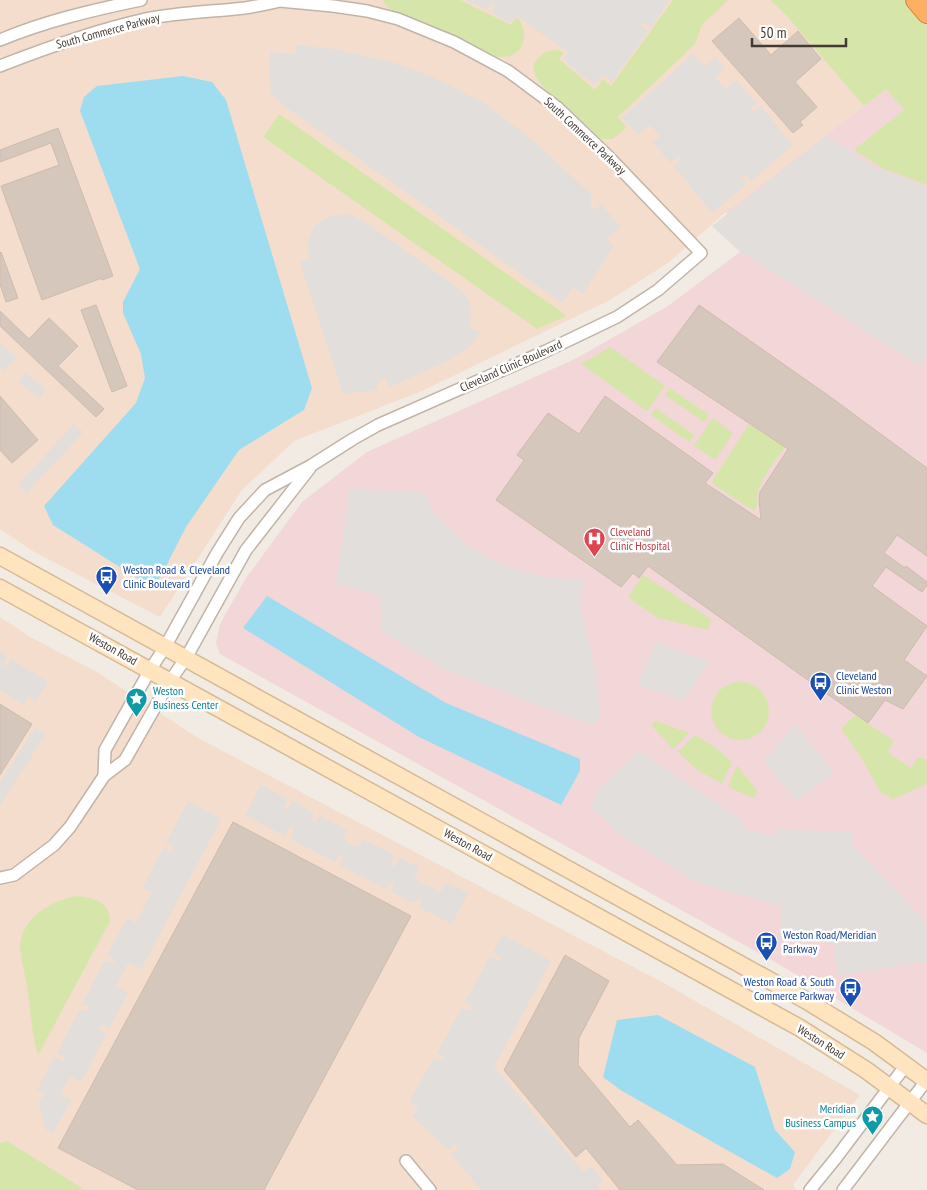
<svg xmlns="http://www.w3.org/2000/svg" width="927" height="1190" font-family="'PT Sans Narrow',sans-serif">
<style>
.commercial{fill:#f4ddcd}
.medical{fill:#f3d6d7}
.green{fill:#d6e6ab}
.parking{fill:#e2dedc}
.water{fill:#9edcef}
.building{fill:#d6c7bc;stroke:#cebbac}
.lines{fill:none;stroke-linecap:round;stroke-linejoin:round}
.minor-casing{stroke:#c0b4a9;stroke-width:14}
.secondary-casing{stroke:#d5b995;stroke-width:19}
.motorway-casing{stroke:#dc8133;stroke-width:22}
.minor{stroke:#fff;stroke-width:11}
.secondary{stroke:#fee5c0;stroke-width:16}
.motorway{stroke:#fdaf63;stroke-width:20}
.labels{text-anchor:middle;stroke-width:5;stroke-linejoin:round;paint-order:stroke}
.street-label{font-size:12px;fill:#433a33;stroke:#fff}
.health-label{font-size:12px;fill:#be3a42;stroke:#fff;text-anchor:start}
.transit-label{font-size:12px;fill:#164399;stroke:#fff;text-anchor:start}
.culture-label{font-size:12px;fill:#0d838f;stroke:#fff;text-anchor:start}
</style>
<rect width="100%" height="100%" fill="#f1ebe3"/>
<g class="commercial">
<path d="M0,0H801L886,89L726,212L668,263L610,300L422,391L294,441L242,490L160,617L36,553L0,529Z"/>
<path d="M0,617L30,637L97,672L198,738L662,982L860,1095L793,1185L797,1190H0Z"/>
</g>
<path class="medical" d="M886,89L898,102L927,141V1053L780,965L220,654L216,643L220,624L246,578L302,502L367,452L577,358L668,306L748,246L726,212Z"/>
<g class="green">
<path d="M383,0H460L511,25L517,17C531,33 524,59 500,57C490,56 481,49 472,44C446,31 415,25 390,9C386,7 385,4 383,0Z"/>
<path d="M673,0H728L701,26L696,43L618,117L626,127L613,139H601L544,88L535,76L533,65C541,53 550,47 564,52L559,59L595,90L603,79L611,86Z"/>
<path d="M770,0H908L927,22V185L882,168L854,150L904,110L886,89L864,106L786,15Z"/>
<path d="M279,114L567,316L537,329L263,137Z"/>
<path d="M610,347L665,386L647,411L581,364Z"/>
<path d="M670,388L709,415L704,422L665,395Z"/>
<path d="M656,408L694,435L689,442L651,415Z"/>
<path d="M713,418L733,433L715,460L694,446Z"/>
<path d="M749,424L785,447C774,464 754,484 757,506L754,511L711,483Z"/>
<path d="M643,575L711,619L708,630L658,618L628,597Z"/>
<circle cx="740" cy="711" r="29"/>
<path d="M855,715L894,741L887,752L911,768L917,757L927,760V784L893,799L882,793L878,788L859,754L841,729Z"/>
<path d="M656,721L689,733L673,749L653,727L652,724Z"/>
<path d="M695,735L716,748L732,762L722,784L696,769L678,752Z"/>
<path d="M737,765L757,791L755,797L753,798L728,787Z"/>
<path d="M78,896C95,899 109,901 110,921L38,1055C31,1032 31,1010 27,986C25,973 21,962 20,948C20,919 52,899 78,896Z"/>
<path d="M7,1141L85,1190H0V1143Z"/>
</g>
<g class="parking">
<path d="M466,0H670L651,27L644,23L642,24V27L648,31L612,82L603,75L594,85L563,59L568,52L517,16L511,23L491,12L494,6L493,3H491L487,10Z"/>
<path d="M296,45L334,49L393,62L435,78L484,103L529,137L591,194V207L597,210L600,203L621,227L607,239L614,246L583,294L573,287L562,303L283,105L271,93L270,80V52L295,54Z"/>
<path d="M693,54L705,66L715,57L725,68L715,78L725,89L736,80L757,103L751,108V111H754L761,106L793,145L751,181L746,175H743L742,178L747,184L712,213L674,166L680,160V157H677L671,163L652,143L660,136L650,125L638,135L622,118Z"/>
<path d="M826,136L876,168L927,187V354L920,366L738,250L712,226Z"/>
<path d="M349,214L365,222L461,290L469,300L471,311L470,328L480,332L472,344L451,359L390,387L385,378L381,379L377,385V390L343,394L300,262L309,258L307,243L315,225L330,216Z"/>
<path d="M0,343L16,357L4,371L0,368Z"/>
<path d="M25,373L46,389L40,398L18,382Z"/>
<path d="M74,424L83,432L27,493L18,485Z"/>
<path d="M350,488L426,493L429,506L443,523L468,546L507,567L547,578L584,580L580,605L597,677L600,717L594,726L443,669L382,631L380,595L336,584Z"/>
<path d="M655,642L710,662L683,700L638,685Z"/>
<path d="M0,652L7,657L3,663L4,666H7L11,659L48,682L36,702L28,697L23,704L0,690Z"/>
<path d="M795,724L834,773L796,801L764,761Z"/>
<path d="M35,728L46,734L0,805V782Z"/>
<path d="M639,751L743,821L744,829L774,837L776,829L851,832V843L925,922L927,931V962L838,975L834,943L780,940L781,906L696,882L616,832L591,806L599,789Z"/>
<path d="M261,785L288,799L284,806L285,809L288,808L292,801L314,813L311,819L313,822H316L319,815L347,830L343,839L357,847L359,846L363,839L395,855L390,864L392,866H395L399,857L419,868L414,879L441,892L446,882L468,893L452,924L419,907L422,900L421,897L418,898L414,904L391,892L394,885L393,883L390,882L386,889L339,865L343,858L342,855H339L335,862L290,839L294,831L292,828L289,829L285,836L245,815Z"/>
<path d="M188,801L221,819L141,969L128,963L116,986L128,993L109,1029L102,1025L99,1027V1030L106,1034L81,1082L70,1076L60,1094L71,1100L53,1133L45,1129L39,1103L44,1094L37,1090L54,1057L63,1061L66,1060L65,1057L57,1053L80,1009L87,1012L89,1010V1007L82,1004L105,960L112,963L115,962L114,959L107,956L127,918L136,923L152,892L143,887L164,847L170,851L173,850V847L166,843Z"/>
<path d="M502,934L551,961L494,1067L584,1172L591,1166L603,1180L597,1185L601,1190H481L451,1154L458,1148L457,1146L455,1145L448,1150L412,1116L419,1109L409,1101L434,1058L442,1061L444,1060V1057L437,1053L462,1007L470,1011L472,1009V1006L465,1002L490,956L498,960L501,959L500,956L493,952Z"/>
</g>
<g class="water">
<path d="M183,76L212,82L226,100L312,388L304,410L239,450L186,527L160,578L147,584L53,525L44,506L136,403L145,378L141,354L123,313V302L140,269L80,111L84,97L97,86Z"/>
<path d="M267,596L446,703L580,759V771L561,805L419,737L243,628Z"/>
<path d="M658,1015L755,1067L775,1130L795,1152L790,1169L777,1178L622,1091L603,1077L617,1020Z"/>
</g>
<g class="building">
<path d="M739,18L771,55L798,31L821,59L795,82L817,107L800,122L803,125L793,133L712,41Z"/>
<path d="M58,128L113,276L102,280V278L42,300L1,186L59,165L51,143L0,162V150Z"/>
<path d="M1,252L18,298L6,302L0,284V253Z"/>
<path d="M96,305L127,386L112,392L81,310Z"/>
<path d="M699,305L829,396L927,468V556L897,535L884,553L905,568L906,566L927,582V585L922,592L886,567L872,586L927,626L904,660L927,676L903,709L885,700L868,723L648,566L639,578L633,573L621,587L496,500L524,460L517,455L548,413L579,434L605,396L713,473L705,483L761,520L759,499L760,492L788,449L657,362Z"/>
<path d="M0,311L29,339L49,318L78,346L58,366L104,409L96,417L0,326Z"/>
<path d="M0,396L38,440L12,463L0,450Z"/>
<path d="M0,704L32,724L0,775Z"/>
<path d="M233,822L411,916L264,1190H138L58,1148Z"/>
<path d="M565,955L609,981L579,1038L578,1065L630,1127L638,1120L677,1165L723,1164L764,1190H620L586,1148L576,1157L504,1070Z"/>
</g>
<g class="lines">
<defs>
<g id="minor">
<path d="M0,40C45,21 93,10 141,0"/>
<path d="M0,66C46,48 93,31 141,20C172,13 204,12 235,9C249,8 263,5 276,2"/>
<path d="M104,776L105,750L150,670L165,647L217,553L239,518L265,490L312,465L353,439L378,425L546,351L617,317L658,290L701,253L609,157L558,108L508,71L454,42L398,19L367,11L333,6L269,0"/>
<path d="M0,878L14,875L54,845L70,827L104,776L125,760L170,681L186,658L246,550L310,468"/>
<path d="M406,1161L430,1190"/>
<path d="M810,1190L836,1158L906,1065"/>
<path d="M843,1190L926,1081"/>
</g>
<g id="secondary">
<path d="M0,556L807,1001L874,1042L927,1081"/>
<path d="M0,588L800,1028L866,1070L927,1115"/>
</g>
<path id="motorway" d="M916,0L927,13"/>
</defs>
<use href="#minor" class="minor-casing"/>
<use href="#secondary" class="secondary-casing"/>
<use href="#motorway" class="motorway-casing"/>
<use href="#minor" class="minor"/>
<use href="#secondary" class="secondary"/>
<use href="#motorway" class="motorway"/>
</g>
<defs>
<symbol id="hospital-pin" viewBox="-11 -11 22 30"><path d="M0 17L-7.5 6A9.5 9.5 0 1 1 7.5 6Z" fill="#e0444e" stroke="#fff"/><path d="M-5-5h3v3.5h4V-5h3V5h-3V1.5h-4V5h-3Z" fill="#fff"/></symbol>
<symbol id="bus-pin" viewBox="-11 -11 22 30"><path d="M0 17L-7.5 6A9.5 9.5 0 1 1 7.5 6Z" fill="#1a4fb4" stroke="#fff"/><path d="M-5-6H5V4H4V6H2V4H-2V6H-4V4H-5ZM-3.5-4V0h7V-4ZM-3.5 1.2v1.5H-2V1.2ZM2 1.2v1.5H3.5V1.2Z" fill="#fff"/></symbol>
<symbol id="sight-pin" viewBox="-11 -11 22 30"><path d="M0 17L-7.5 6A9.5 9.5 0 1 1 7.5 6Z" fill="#0f9aa8" stroke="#fff"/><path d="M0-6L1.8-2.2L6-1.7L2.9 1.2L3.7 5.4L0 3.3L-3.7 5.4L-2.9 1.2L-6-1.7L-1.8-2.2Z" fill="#fff"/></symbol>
</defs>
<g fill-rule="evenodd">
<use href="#hospital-pin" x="582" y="526" width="25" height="34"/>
<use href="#bus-pin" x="94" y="564" width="25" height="34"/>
<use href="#bus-pin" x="808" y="670" width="25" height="34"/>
<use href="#sight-pin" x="124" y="686" width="25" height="34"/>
<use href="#bus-pin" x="754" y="930" width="25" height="34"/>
<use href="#bus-pin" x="838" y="976" width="25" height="34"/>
<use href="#sight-pin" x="860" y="1104" width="25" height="34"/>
</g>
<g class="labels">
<g class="street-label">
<text transform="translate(108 31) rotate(-15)" y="4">South Commerce Parkway</text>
<text transform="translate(585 136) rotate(43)" y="4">South Commerce Parkway</text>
<text transform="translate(511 366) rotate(-24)" y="4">Cleveland Clinic Boulevard</text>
<text transform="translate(113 649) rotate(29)" y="4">Weston Road</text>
<text transform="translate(468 845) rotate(29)" y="4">Weston Road</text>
<text transform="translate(821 1042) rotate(32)" y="4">Weston Road</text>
</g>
<g class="health-label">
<text x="610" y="536">Cleveland<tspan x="610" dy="14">Clinic Hospital</tspan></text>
</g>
<g class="transit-label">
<text x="123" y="574">Weston Road &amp; Cleveland<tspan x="123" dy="14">Clinic Boulevard</tspan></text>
<text x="836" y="680">Cleveland<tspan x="836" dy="14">Clinic Weston</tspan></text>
<text x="783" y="939">Weston Road/Meridian<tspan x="783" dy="14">Parkway</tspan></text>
<text x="834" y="986" text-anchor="end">Weston Road &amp; South<tspan x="834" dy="14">Commerce Parkway</tspan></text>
</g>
<g class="culture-label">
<text x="153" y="695">Weston<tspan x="153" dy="14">Business Center</tspan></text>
<text x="856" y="1113" text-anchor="end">Meridian<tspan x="856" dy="14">Business Campus</tspan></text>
</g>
</g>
<path d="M752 38v8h94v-8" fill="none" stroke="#433a33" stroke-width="2.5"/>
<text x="760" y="38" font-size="15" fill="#433a33" stroke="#ffffff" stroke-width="4" paint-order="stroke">50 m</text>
</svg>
